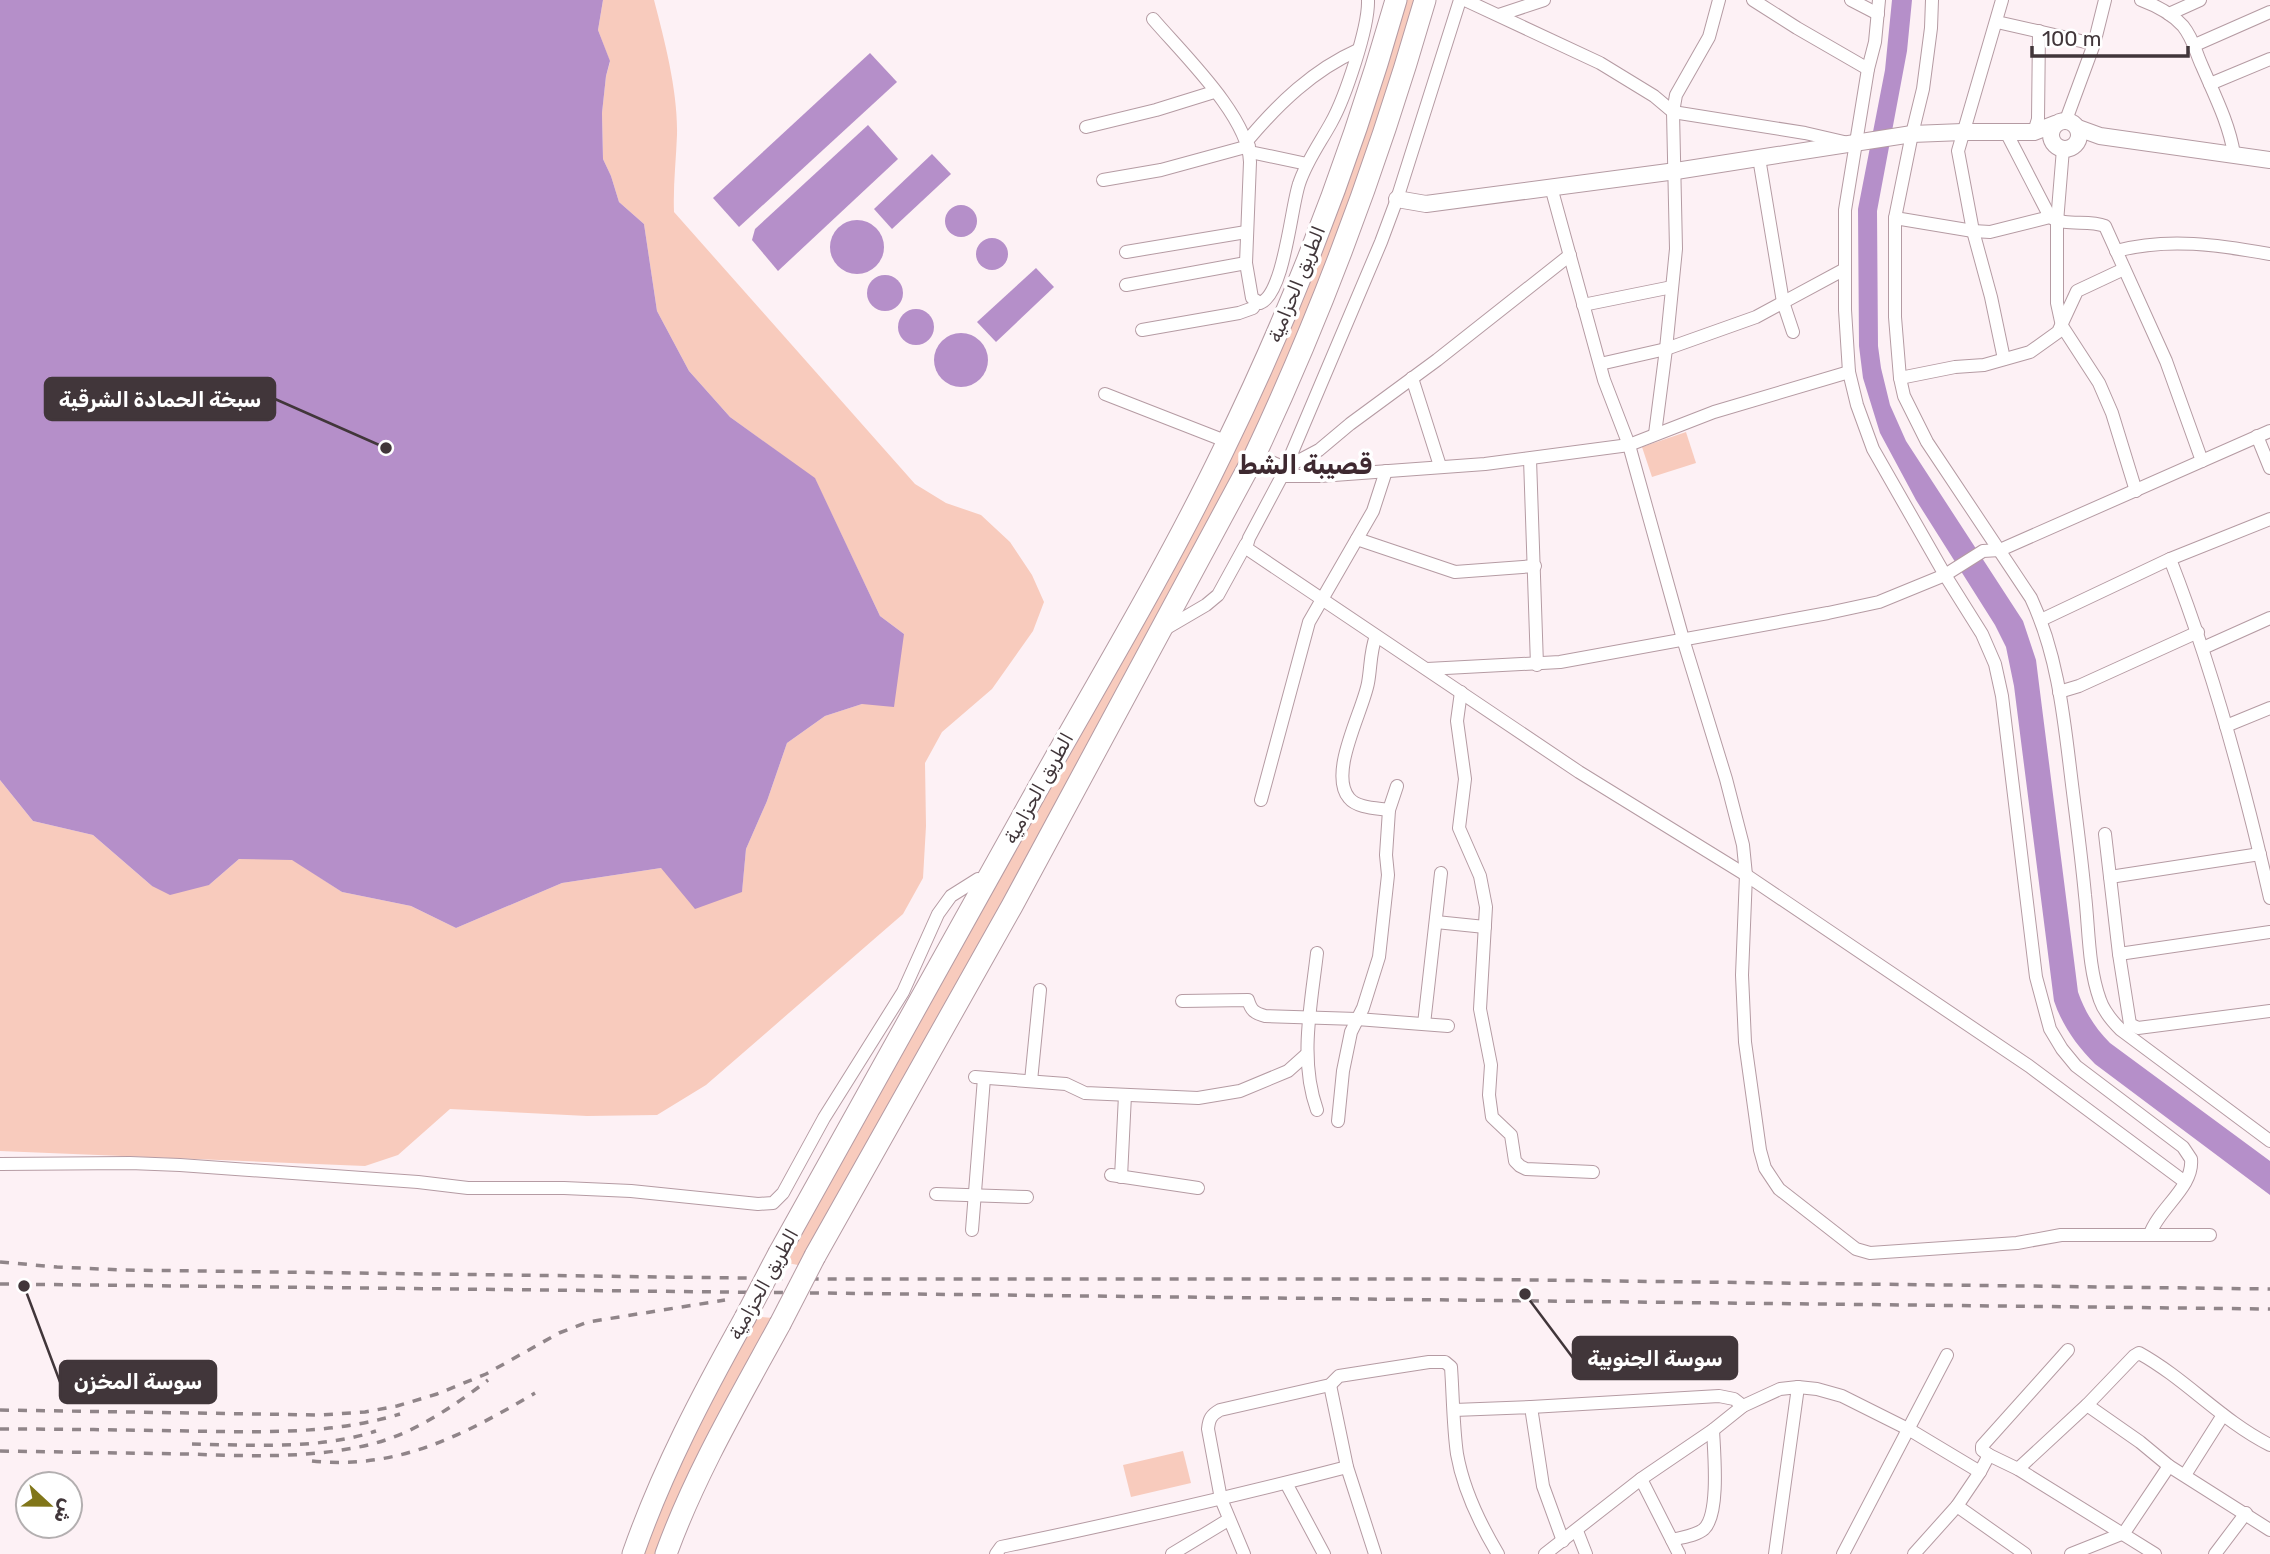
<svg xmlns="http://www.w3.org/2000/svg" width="2270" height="1554" font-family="Rubik,'Noto Naskh Arabic',sans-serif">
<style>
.green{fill:#f8cbbd}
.water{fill:#b58fc9}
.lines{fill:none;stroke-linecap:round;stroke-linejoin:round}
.street-casing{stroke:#b59ba3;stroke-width:14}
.secondary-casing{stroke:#b59ba3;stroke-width:18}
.highway-casing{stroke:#b59ba3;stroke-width:23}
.street{stroke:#fff;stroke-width:12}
.secondary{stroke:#fff;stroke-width:16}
.highway{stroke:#fff;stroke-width:21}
.rail{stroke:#908589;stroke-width:3.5;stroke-dasharray:9 9;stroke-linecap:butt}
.highway-bridge-casing{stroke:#b59ba3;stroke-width:23;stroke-linecap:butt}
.highway-bridge{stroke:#fff;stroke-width:21}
.labels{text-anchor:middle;stroke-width:7;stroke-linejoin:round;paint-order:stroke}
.street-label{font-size:19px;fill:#41363a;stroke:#fff}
.district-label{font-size:26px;font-weight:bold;fill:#3e2930;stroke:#fff}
.leader{fill:none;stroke:#41363a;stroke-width:2.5}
.callout-dot{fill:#41363a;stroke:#fff;stroke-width:2.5}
.callout{fill:#41363a;stroke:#41363a;stroke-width:2.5}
.callout-label{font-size:21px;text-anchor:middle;font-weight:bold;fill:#fff}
</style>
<rect width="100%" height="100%" fill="#fdf1f5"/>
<g class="green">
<path d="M603,0H654C665,42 678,92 677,135C676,161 673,186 674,212L915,484L946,503L981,515L1010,542L1032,575L1044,602L1033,631L992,689L942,732L925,763L926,826L923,878L903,914L706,1085L657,1115L587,1116L450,1109L398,1155L365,1166L0,1151V780L33,821L93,835L152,886L209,885L239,859H292L342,892L411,906L456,928L562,883L661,868L742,891L746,849L767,801L787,743L825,716L862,704L904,634L880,616L815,479L730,417L689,371L657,311L644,224L619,202L611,176L603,159L602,113L606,76L610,62L598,30Z"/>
<path d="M1401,0H1421L1362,184L1275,396L1000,911L798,1265L782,1262L1221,469Z"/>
<path d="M1686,432L1696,463L1652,477L1642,447Z"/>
<path d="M753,1316L772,1318L731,1390L695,1465L658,1554H638L647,1527Z"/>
<path d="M1183,1451L1191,1483L1131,1497L1123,1465Z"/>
</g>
<g class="water">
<path d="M0,0H603L598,30L610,61L606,76L602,113L603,159L611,176L619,202L644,224L657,311L689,371L730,417L815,478L880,616L904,634L894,707L862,704L825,716L787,743L767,801L746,849L742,892L695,909L661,868L562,883L456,928L411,906L342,892L292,860L239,859L209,885L170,895L152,886L93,835L33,821L0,780Z"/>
<path d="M1892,0H1912L1907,51L1877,211L1878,346L1881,368L1890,405L1906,441L2023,621L2036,660L2039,684L2078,992C2085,1012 2095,1028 2110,1043L2270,1161V1195L2095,1064C2077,1046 2062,1025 2054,1001L2014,686L2006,647L1995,625L1916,500L1880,433L1863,378L1859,346L1858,209L1885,70Z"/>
<path d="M870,53L897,82L739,227L713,198Z"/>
<path d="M868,125L898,159L778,271L752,240L755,229Z"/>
<path d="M932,154L951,174L892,229L874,209Z"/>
<circle cx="961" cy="221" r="16"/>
<circle cx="857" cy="247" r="27"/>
<circle cx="992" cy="254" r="16"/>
<path d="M1036,268L1054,287L996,342L977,322Z"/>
<circle cx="885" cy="293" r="18"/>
<circle cx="916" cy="327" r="18"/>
<circle cx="961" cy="360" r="27"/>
</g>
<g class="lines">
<defs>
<g id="street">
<path d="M1460,0L1397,199L1381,242L1282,476L1249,538L1246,548L1579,772L1746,875L2029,1066L2185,1182"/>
<path d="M1465,0L1600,63L1654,96L1673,112L1805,133L1844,142"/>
<path d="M1753,0L1797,28L1868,69"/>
<path d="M1851,0L1878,14"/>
<path d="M1879,0L1875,42L1868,69L1845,210V310L1849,372L1857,405L1873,449L1945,575L1982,634L1995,664L2002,696L2036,977L2050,1029L2062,1049L2076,1066L2183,1147L2191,1159C2194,1187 2159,1208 2150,1234"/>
<path d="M1932,0L1931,28L1923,89L1912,134L1895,218V317L1900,378L1904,396L1927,442L2031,598C2056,651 2063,709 2070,768C2075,810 2081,852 2085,895C2089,929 2088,967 2100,1000C2104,1012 2112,1021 2121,1030L2270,1141"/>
<path d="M2002,0L1958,151L1973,231L1991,297L2004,359"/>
<path d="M2141,0C2157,6 2172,14 2183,26C2194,40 2195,51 2202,66C2214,94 2229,123 2234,154"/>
<path d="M2169,14L2200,0"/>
<path d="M1499,15L1544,0"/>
<path d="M1153,19C1182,53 1249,117 1250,162L1246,263L1252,298L1260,303C1284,295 1291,207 1299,184C1306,162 1320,143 1331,123C1345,98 1369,27 1368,0"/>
<path d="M1997,22L2094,44"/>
<path d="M2195,45L2270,12"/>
<path d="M2210,84L2270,59"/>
<path d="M2066,120L2094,44L2105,0"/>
<path d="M1086,127L1156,110L1214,92"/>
<path d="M2006,132L2050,217C2066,227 2088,219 2105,226L2166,361L2202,461"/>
<path d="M2034,132L2038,119L2039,31"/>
<path d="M1247,141C1278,104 1313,70 1358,50"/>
<path d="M2063,149L2057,222V303L2062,326L2099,383L2112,413L2136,491"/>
<path d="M1250,152L1307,164"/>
<path d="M1759,158L1783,302L1793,332"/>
<path d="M1103,180L1161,170L1249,146"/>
<path d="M1551,187L1604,380L1629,445L1683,639L1726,779L1743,845L1746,875L1742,975L1745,1042L1760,1150L1765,1168L1779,1189L1856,1249L1870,1253L2017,1243L2061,1235H2210"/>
<path d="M1895,218L1973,231L1990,232L2050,217"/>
<path d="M2116,251C2168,237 2219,245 2270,254"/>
<path d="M1126,252L1246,232"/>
<path d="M1126,285L1246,263"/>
<path d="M1583,305L1672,287"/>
<path d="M1142,330L1239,313L1253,308L1256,303"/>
<path d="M1600,364L1666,349L1756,317L1845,269"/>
<path d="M1412,378L1440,466"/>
<path d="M1900,378L1955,367L1984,365L2030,352L2058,332L2077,291L2124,269"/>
<path d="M1105,394L1228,442"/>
<path d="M1655,434L1666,349L1676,249L1673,112L1676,95L1709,37L1719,0"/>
<path d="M2257,436L2270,468"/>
<path d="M1255,455L1285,468L1319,450L1350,424L1437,360L1570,255"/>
<path d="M1530,459L1537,665"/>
<path d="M1282,476H1320L1485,464L1629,445L1714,412L1849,372"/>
<path d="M1357,539L1455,572L1535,566"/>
<path d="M2170,559C2213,669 2244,783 2270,898"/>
<path d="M2041,620L2170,559L2270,519"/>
<path d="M1165,629L1206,605L1218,595L1246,544"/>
<path d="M1376,636C1370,652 1371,667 1368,683C1363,711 1328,773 1349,798C1357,808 1376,808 1389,810"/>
<path d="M2203,648L2270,618"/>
<path d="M1427,669L1560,662L1828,613L1879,602L1945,575L1983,551L2000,550L2270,431"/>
<path d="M1461,692L1457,721L1465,779L1459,828L1480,876L1486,907L1480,1009L1491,1065L1489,1095L1492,1117L1511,1135L1515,1161L1520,1166L1526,1169L1593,1172"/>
<path d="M2059,692L2079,686L2198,632"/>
<path d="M2226,726L2270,708"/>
<path d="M1261,800L1309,622L1373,511L1386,471"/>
<path d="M2105,834L2119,954L2130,1024L2138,1028L2270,1011"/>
<path d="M2110,877L2260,854"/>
<path d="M1436,922L1485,927"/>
<path d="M2119,954L2270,932"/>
<path d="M1182,1001L1248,1000C1251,1010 1254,1013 1265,1016L1357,1019L1448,1026"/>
<path d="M1424,1024L1441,873"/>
<path d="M975,1077L1066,1084L1085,1093L1198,1098L1240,1091L1288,1071L1307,1054"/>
<path d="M1031,1081L1040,990"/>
<path d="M1317,1110C1299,1060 1311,1005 1317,953"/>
<path d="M1338,1121L1343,1071L1351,1032L1363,1008L1379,957L1388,875L1386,855L1389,810L1397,786"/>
<path d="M0,1164L130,1163L180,1165L418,1182L468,1188H564L631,1191L758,1204L773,1203L783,1193L824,1118L903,992L938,914L951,896L978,879L986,881"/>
<path d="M1111,1175L1198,1188"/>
<path d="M1121,1177L1125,1095"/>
<path d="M936,1194L1027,1197"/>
<path d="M972,1230L984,1078"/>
<path d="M1330,1385L1347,1467L1375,1554"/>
<path d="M2087,1405L2140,1442L2169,1466L2270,1530"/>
<path d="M1531,1407L1719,1396L1734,1399L1743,1406"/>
<path d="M1454,1410L1531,1407L1543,1486L1563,1541"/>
<path d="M1989,1455L1982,1450V1446L2068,1350"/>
<path d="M2018,1469L2087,1405L2134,1356L2139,1353C2186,1379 2222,1421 2270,1445"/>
<path d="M2185,1475L2223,1415"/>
<path d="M1641,1479L1679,1554"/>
<path d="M1286,1483L1324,1554"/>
<path d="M1957,1506L2025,1554"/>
<path d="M1577,1531L1586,1554"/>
<path d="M1672,1540C1682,1537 1696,1536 1704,1529C1720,1514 1714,1452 1713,1430"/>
<path d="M996,1554L1001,1547C1117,1523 1232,1497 1347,1467"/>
<path d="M1172,1554L1228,1520"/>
<path d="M1244,1554L1221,1499L1208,1429C1209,1419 1211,1415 1220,1410L1330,1385L1339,1376L1429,1362H1445L1451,1367C1453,1395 1453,1425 1457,1454C1463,1488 1480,1524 1498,1554"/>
<path d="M1545,1554L1641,1479L1713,1430L1743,1406L1780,1389L1798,1387L1817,1389L1842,1396L1910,1430L1980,1472L1989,1455L2018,1469L2155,1554"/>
<path d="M1775,1554L1798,1387"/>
<path d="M1843,1554L1947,1355"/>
<path d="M1914,1554L1957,1506L1980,1472"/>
<path d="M2071,1554L2124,1533L2169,1466"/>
<path d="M2215,1554L2246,1513"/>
</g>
<g id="secondary">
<circle cx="2065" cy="135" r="14"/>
<path d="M2078,128L2100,136L2270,160"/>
<path d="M1397,199L1426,204L1676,171L1912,134L1963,132H2034L2055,124"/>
</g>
<g id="highway">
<path d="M779,1253C865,1100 950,946 1036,792C1099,680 1166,569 1222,453C1293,308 1352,155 1396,0"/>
<path d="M815,1256L1012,906L1255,455C1324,308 1380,156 1425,0"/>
<path d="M633,1554C662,1471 702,1395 745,1318"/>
<path d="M666,1554C695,1474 739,1399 780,1324"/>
</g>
</defs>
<use href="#street" class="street-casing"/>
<use href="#secondary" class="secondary-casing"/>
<use href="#highway" class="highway-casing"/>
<use href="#street" class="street"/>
<use href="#secondary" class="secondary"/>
<use href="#highway" class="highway"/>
<g class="rail">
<path d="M0,1262L57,1267L123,1270L819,1279H1452L2270,1289"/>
<path d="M0,1284L2270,1309"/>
<path d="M0,1410L320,1415L365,1412L397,1406L437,1394L486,1374L559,1333L588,1322L725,1300"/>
<path d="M0,1429C63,1429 125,1430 188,1431C260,1432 331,1435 400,1414"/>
<path d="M192,1444C250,1445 320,1450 376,1431"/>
<path d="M0,1451C62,1452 124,1453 187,1454C248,1456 312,1459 372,1444C415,1433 454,1406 488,1380"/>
<path d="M312,1461C398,1470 464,1435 535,1393"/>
</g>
<defs>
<g id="highway-bridge">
<path d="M745,1318L779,1253"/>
<path d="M780,1324L815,1256"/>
</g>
</defs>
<use href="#highway-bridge" class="highway-bridge-casing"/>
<use href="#highway-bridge" class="highway-bridge"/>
</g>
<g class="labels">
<g class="street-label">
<text transform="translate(1296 284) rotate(-68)" y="7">الطريق الحزامية</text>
<text transform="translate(1038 788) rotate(-61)" y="7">الطريق الحزامية</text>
<text transform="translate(763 1284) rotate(-61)" y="7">الطريق الحزامية</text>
</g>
<g class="district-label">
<text x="1305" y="474">قصيبة الشط</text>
</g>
</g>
<path class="leader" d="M386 448L275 399M1525 1294L1573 1358M24 1286L60 1382"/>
<g class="callout-dot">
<circle cx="386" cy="448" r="7"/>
<circle cx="1525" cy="1294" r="7"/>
<circle cx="24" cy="1286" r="7"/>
</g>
<g class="callout">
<rect x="45" y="378" width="230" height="42" rx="7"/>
<rect x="1573" y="1337" width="164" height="42" rx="7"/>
<rect x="60" y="1361" width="156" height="42" rx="7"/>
</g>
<g class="callout-label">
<text x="160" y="407">سبخة الحمادة الشرقية</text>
<text x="1655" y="1366">سوسة الجنوبية</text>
<text x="138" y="1389">سوسة المخزن</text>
</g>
<g transform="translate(49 1505) rotate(112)"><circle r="33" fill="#ffffff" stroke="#b3afb0" stroke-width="2"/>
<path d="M0-5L12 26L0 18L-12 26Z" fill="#817619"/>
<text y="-10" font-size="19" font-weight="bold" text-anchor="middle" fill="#41363a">ش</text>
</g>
<path d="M2032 46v10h156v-10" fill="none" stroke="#41363a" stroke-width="3.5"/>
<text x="2042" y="46" font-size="21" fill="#41363a" stroke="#ffffff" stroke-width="5" paint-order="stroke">100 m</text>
</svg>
